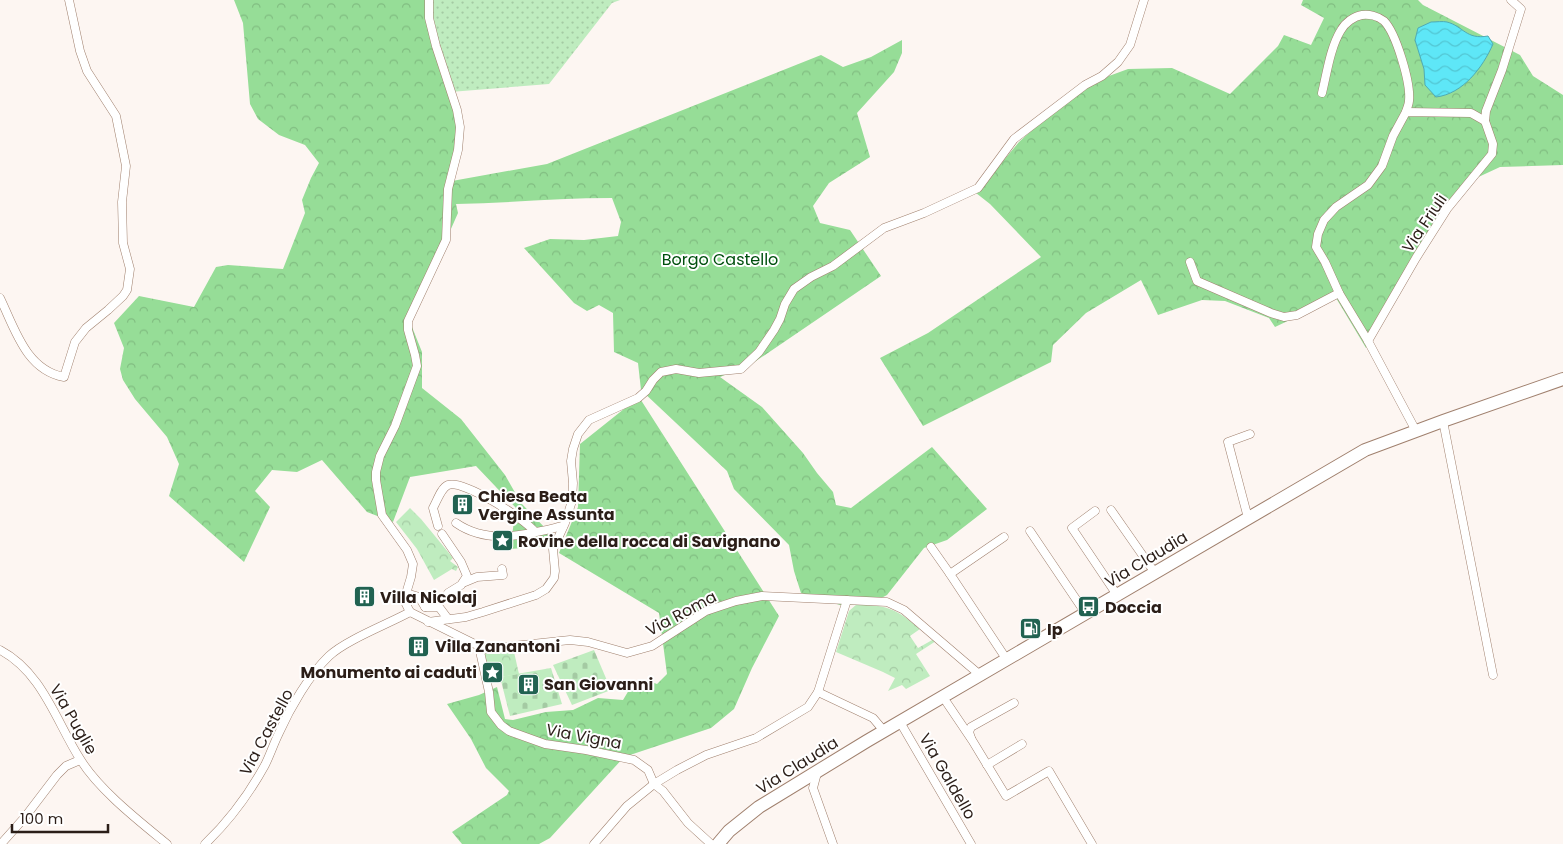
<svg xmlns="http://www.w3.org/2000/svg" width="1563" height="844" font-family="Poppins,sans-serif">
<style>
.grass{fill:url(#grass-dots)}
.forest{fill:url(#forest-crowns)}
.cemetery{fill:url(#cemetery-stones)}
.park{fill:url(#park-crowns)}
.water{fill:url(#water-waves);stroke:#4fabb4}
.lines{fill:none;stroke-linecap:round;stroke-linejoin:round}
.street-casing{stroke:#a0806e;stroke-width:9}
.primary-casing{stroke:#a0806e;stroke-width:14}
.street{stroke:#fff;stroke-width:8}
.primary{stroke:#fff;stroke-width:12}
.labels{text-anchor:middle;stroke-width:4;stroke-linejoin:round;paint-order:stroke}
.street-label{font-size:16px;fill:#2b1e18;stroke:#fff}
.park-label{font-size:16px;fill:#00500e;stroke:#fff}
.poi-label{font-size:16px;font-weight:bold;fill:#2b1e18;stroke:#fff;text-anchor:start}
</style>
<defs>
<pattern id="grass-dots" width="8" height="8" patternUnits="userSpaceOnUse" patternTransform="scale(1.25)"><rect width="8" height="8" fill="#bfecbf"/><path d="M2 2h.1M6 6h.1" fill="none" stroke="#a4caa3" stroke-width="1.8" stroke-linecap="round"/></pattern>
<pattern id="forest-crowns" width="20" height="18" patternUnits="userSpaceOnUse" patternTransform="scale(1.25)"><rect width="20" height="18" fill="#96dd97"/><path d="M2 6a3 3 0 1 1 6 0M12 15a3 3 0 1 1 6 0" fill="none" stroke="#81bd81"/></pattern>
<pattern id="cemetery-stones" width="16" height="16" patternUnits="userSpaceOnUse" patternTransform="scale(1.25)"><rect width="16" height="16" fill="#bfecbf"/><path d="M2 7V4a2 2 0 0 1 4 0v3zM10 15v-3a2 2 0 0 1 4 0v3z" fill="#a4caa3"/></pattern>
<pattern id="park-crowns" width="20" height="18" patternUnits="userSpaceOnUse" patternTransform="scale(1.25)"><rect width="20" height="18" fill="#bfecbf"/><path d="M2 6a3 3 0 1 1 6 0M12 15a3 3 0 1 1 6 0" fill="none" stroke="#a4caa3"/></pattern>
<pattern id="water-waves" width="16" height="10" patternUnits="userSpaceOnUse" patternTransform="scale(1.25)"><rect width="16" height="10" fill="#5ee7f7"/><path d="M0 5q4-4 8 0t8 0" fill="none" stroke="#52c6d3"/></pattern>
</defs>
<rect width="100%" height="100%" fill="#fdf6f2"/>
<path class="grass" d="M427,0H620L612,3L549,84L450,92Z"/>
<g class="forest">
<path d="M234,0H427L450,92L464,129L452,181L547,164L821,55L843,67L871,57L902,40V53L894,72L857,113L870,157L829,183L813,206L820,223L850,230L881,276L753,363L720,377L762,407L803,453L817,473L833,492L836,505L851,508L932,447L987,509L947,540L924,548L887,595L870,604L840,605L801,593L794,571L789,545L734,489L727,471L641,390L638,363L614,352L613,313L599,305L587,311L574,303L524,248L550,239L584,240L618,236L621,222L612,198C560,198 508,203 456,204L458,213L410,322L422,352V388L461,419L505,475L521,503L549,532V546L510,549L516,508L476,466L410,477L393,522L367,512L322,460L297,472L272,470L255,491L270,507L244,562L169,496L179,464L167,437L135,399L123,380L120,369L124,348L114,323L139,296L194,307L216,267L228,265L283,269L305,213L302,200L311,178L319,163L305,145L279,135L258,119L250,104L243,23Z"/>
<path d="M1303,0H1418L1423,5L1520,55L1533,76L1563,95V165L1500,167L1472,180L1429,233L1366,348L1336,298L1275,327L1269,318L1225,301L1202,300L1158,315L1141,280L1086,313L1053,345L1051,362L923,426L880,358L928,333L1041,257L990,204L976,193L1019,142L1079,87L1128,69L1172,68L1230,94L1278,46L1284,35L1311,45L1324,18L1301,5Z"/>
<path d="M639,397L779,616L752,668L734,709L711,728L624,757L550,838L539,844H462L452,832L507,795L509,791L486,768L471,739L447,704L479,695L497,687L505,719L513,720L546,712L573,710L598,698L623,700L629,690L646,680L657,684L667,674L659,613L559,553L578,507L580,444Z"/>
</g>
<g class="cemetery">
<path d="M594,650L611,690L572,705L553,665Z"/>
<path d="M551,668L562,704L510,716L500,677Z"/>
</g>
<g class="park">
<path d="M410,508L421,519L453,558L450,561L458,567L456,571L452,569L434,580L417,549L396,522Z"/>
<path d="M857,604C889,606 895,608 920,629L910,636L918,648L934,639L936,641L916,654L930,676L906,689L902,685L888,691L895,678L883,672L836,652L849,611Z"/>
<path d="M482,652L489,654L514,652L519,674L489,679Z"/>
</g>
<path class="water" d="M1431,22C1436,22 1443,21 1447,22C1463,26 1466,40 1488,36L1493,44C1483,67 1463,94 1436,97L1425,85L1424,69L1415,40L1418,28Z"/>
<g class="lines">
<defs>
<g id="street">
<path d="M1322,93C1327,73 1330,48 1341,30C1345,23 1354,16 1362,15C1369,14 1378,16 1384,21C1396,33 1411,83 1409,101C1409,104 1407,108 1406,112"/>
<path d="M1485,121L1486,111L1502,70L1521,9L1511,0"/>
<path d="M1190,262L1197,281L1271,313L1284,317L1297,315L1339,293L1368,341L1416,431"/>
<path d="M1339,293L1325,262L1316,247L1318,234L1324,220L1336,207L1368,185L1382,166L1393,136L1406,112L1471,113L1485,121L1493,144L1492,154L1447,209L1416,258L1368,341"/>
<path d="M0,298C15,329 26,370 64,377L75,342L86,328L108,310L123,296L127,290L130,269L123,243L122,202L126,166L116,116L87,71L80,51L69,0"/>
<path d="M1443,421L1493,675"/>
<path d="M1111,510L1155,573"/>
<path d="M1095,511L1072,528L1117,595"/>
<path d="M1248,518L1228,442L1250,434"/>
<path d="M456,523C489,546 528,534 563,526"/>
<path d="M438,526L433,508C437,501 441,488 448,485C463,479 525,519 535,532"/>
<path d="M1030,531L1086,614"/>
<path d="M442,534L461,562L467,576L461,585L448,593"/>
<path d="M1004,537L950,574L1007,660"/>
<path d="M931,547L950,574"/>
<path d="M465,582L477,577L503,575L502,569"/>
<path d="M406,593L419,597L425,607H439L448,619"/>
<path d="M425,607L437,599"/>
<path d="M410,612L405,602V597L411,577L413,564L407,550L382,515L376,480V472L380,456L395,426L417,366L415,355L408,330V321L446,240L448,189L458,150L460,127L457,110L436,46L429,18V0"/>
<path d="M410,612L485,649L570,640L588,642L627,653L652,646L706,611L736,601L762,596L887,602L904,610L980,675"/>
<path d="M428,622L466,617L483,612L536,595L546,589L554,578L555,571L553,549L565,523L572,501L573,483L571,461L573,449L578,434L589,420L638,398L646,391L653,380L661,372L676,369L699,373L741,369L759,352L774,330L780,319L785,304L794,289L811,277L833,266L884,228L924,213L978,188L1014,139L1085,85L1102,76L1118,62L1130,45L1144,0"/>
<path d="M479,647L489,692L491,712L501,725L509,731L545,744L586,750L634,760L648,770L654,784L663,791L688,823L711,844"/>
<path d="M0,650C42,672 56,721 80,759C99,790 139,821 167,844"/>
<path d="M818,692L873,718L884,731"/>
<path d="M947,703L972,740L1006,796L1049,771L1092,844"/>
<path d="M900,722L971,844"/>
<path d="M971,738L969,732L971,727L1014,703"/>
<path d="M987,765L1022,744"/>
<path d="M817,773L813,788L833,844"/>
<path d="M1,844L25,817L57,775L66,766L80,760"/>
<path d="M205,844C229,821 249,794 265,765C270,755 274,743 279,733C290,708 309,675 329,656C346,640 388,624 410,612"/>
<path d="M594,844L627,806L654,784L677,770L706,755L756,738L808,707L818,692L847,600"/>
</g>
<path id="primary" d="M718,844L729,831L759,807L867,741L1365,450L1443,421L1563,379"/>
</defs>
<use href="#street" class="street-casing"/>
<use href="#primary" class="primary-casing"/>
<use href="#street" class="street"/>
<use href="#primary" class="primary"/>
</g>
<defs>
<symbol id="building-square" viewBox="-11 -11 22 22"><rect x="-9" y="-9" width="18" height="18" rx="4" fill="#216251" stroke="#fff"/><path d="M-4-6H4V6H1V3H-1V6H-4ZM-2.5-4.3h1.7v1.8h-1.7ZM.8-4.3h1.7v1.8H.8ZM-2.5-1h1.7V.8h-1.7ZM.8-1h1.7V.8H.8Z" fill="#fff"/></symbol>
<symbol id="sight-square" viewBox="-11 -11 22 22"><rect x="-9" y="-9" width="18" height="18" rx="4" fill="#216251" stroke="#fff"/><path d="M0-6L1.8-2.2L6-1.7L2.9 1.2L3.7 5.4L0 3.3L-3.7 5.4L-2.9 1.2L-6-1.7L-1.8-2.2Z" fill="#fff"/></symbol>
<symbol id="bus-square" viewBox="-11 -11 22 22"><rect x="-9" y="-9" width="18" height="18" rx="4" fill="#216251" stroke="#fff"/><path d="M-5-6H5V4H4V6H2V4H-2V6H-4V4H-5ZM-3.5-4V0h7V-4ZM-3.5 1.2v1.5H-2V1.2ZM2 1.2v1.5H3.5V1.2Z" fill="#fff"/></symbol>
<symbol id="fuel-square" viewBox="-11 -11 22 22"><rect x="-9" y="-9" width="18" height="18" rx="4" fill="#216251" stroke="#fff"/><path d="M-5.5-6h7V0h2V4h1.3V-2.5L3-4.5l.8-.8L6-3V5H2.5V1h-1V6h-7ZM-4.2-4.7v3.2H.2V-4.7Z" fill="#fff"/></symbol>
</defs>
<g fill-rule="evenodd">
<use href="#building-square" x="450" y="492" width="25" height="25"/>
<use href="#sight-square" x="490" y="528" width="25" height="25"/>
<use href="#building-square" x="352" y="584" width="25" height="25"/>
<use href="#bus-square" x="1076" y="594" width="25" height="25"/>
<use href="#fuel-square" x="1018" y="616" width="25" height="25"/>
<use href="#building-square" x="406" y="634" width="25" height="25"/>
<use href="#sight-square" x="480" y="660" width="25" height="25"/>
<use href="#building-square" x="516" y="672" width="25" height="25"/>
</g>
<g class="labels">
<g class="street-label">
<text transform="translate(1424 223) rotate(-56)" y="6">Via Friuli</text>
<text transform="translate(1146 559) rotate(-31)" y="6">Via Claudia</text>
<text transform="translate(681 613) rotate(-28)" y="6">Via Roma</text>
<text transform="translate(74 719) rotate(60)" y="6">Via Puglie</text>
<text transform="translate(266 732) rotate(-62)" y="6">Via Castello</text>
<text transform="translate(584 736) rotate(11)" y="6">Via Vigna</text>
<text transform="translate(797 765) rotate(-32)" y="6">Via Claudia</text>
<text transform="translate(948 776) rotate(60)" y="6">Via Galdello</text>
</g>
<g class="park-label">
<text x="720" y="265">Borgo Castello</text>
</g>
<g class="poi-label">
<text x="478" y="502">Chiesa Beata<tspan x="478" dy="18">Vergine Assunta</tspan></text>
<text x="518" y="547">Rovine della rocca di Savignano</text>
<text x="380" y="603">Villa Nicolaj</text>
<text x="1105" y="613">Doccia</text>
<text x="1047" y="635">Ip</text>
<text x="435" y="652">Villa Zanantoni</text>
<text x="477" y="678" text-anchor="end">Monumento ai caduti</text>
<text x="544" y="690">San Giovanni</text>
</g>
</g>
<path d="M12 824v8h96v-8" fill="none" stroke="#2b1e18" stroke-width="2.5"/>
<text x="20" y="824" font-size="15" fill="#2b1e18" stroke="#ffffff" stroke-width="4" paint-order="stroke">100 m</text>
</svg>
